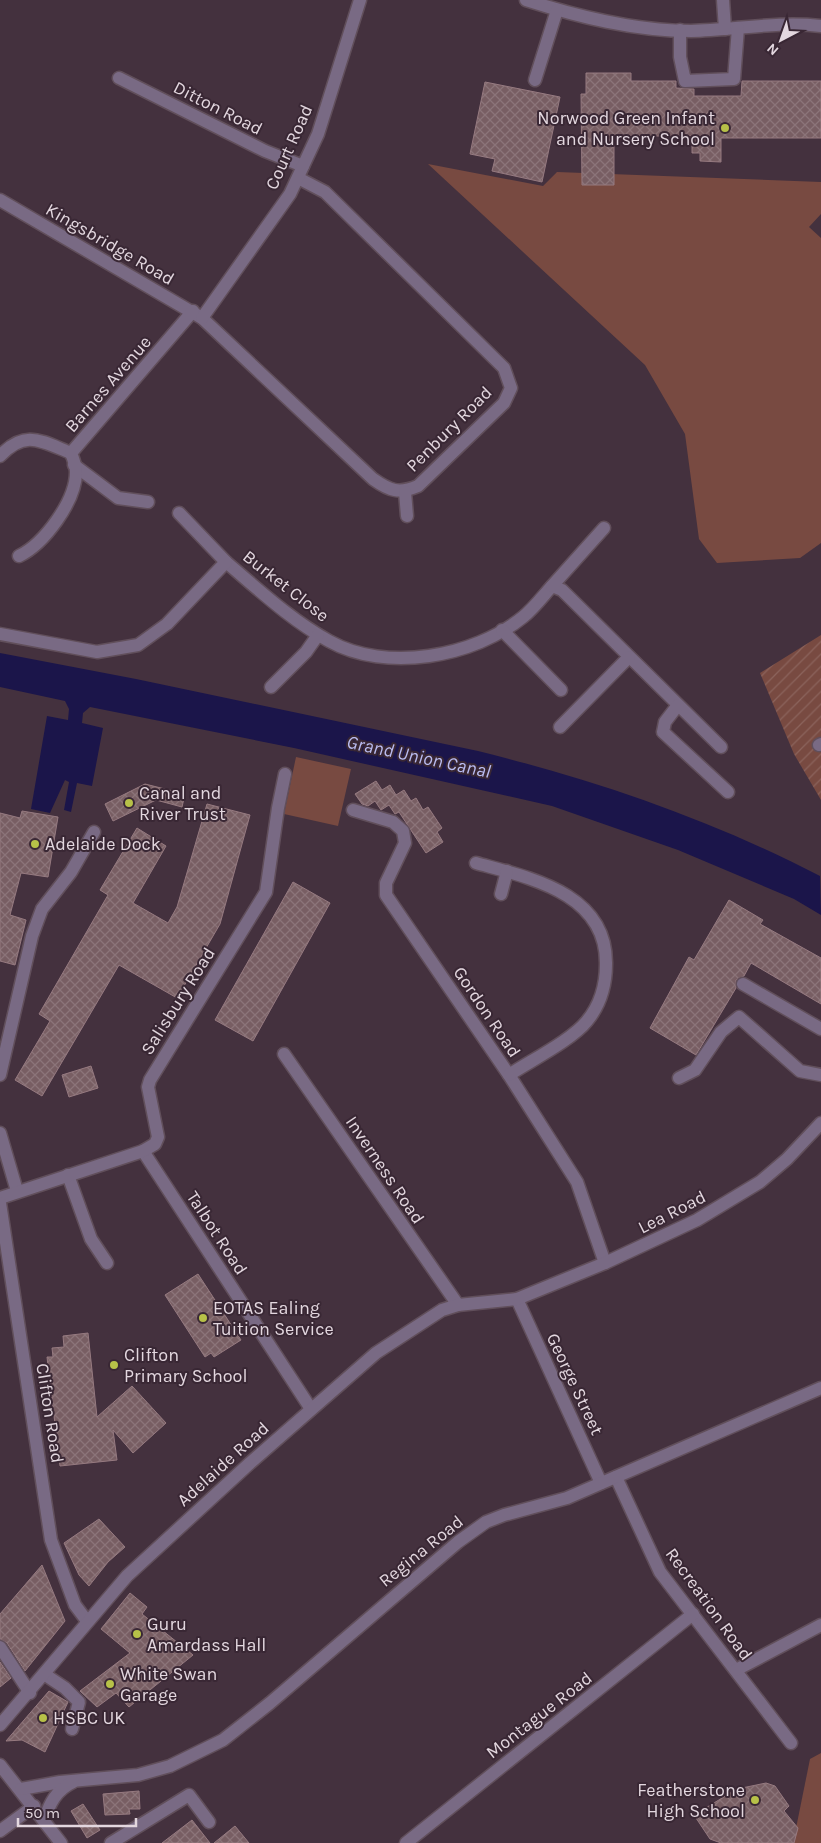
<svg xmlns="http://www.w3.org/2000/svg" width="821" height="1843" font-family="Karla,sans-serif">
<style>
.park{fill:#784a41}
.garden{fill:url(#garden-furrows)}
.water{fill:#1b154a}
.building{fill:url(#building-cross-hatch);stroke:#967a80}
.lines{fill:none;stroke-linecap:round;stroke-linejoin:round}
.minor-casing{stroke:#614f5b;stroke-width:15}
.minor{stroke:#796a84;stroke-width:12}
.poi-dot{fill:#b7c148;stroke:#392734;stroke-width:2}
.labels{text-anchor:middle;stroke-width:4;stroke-linejoin:round;paint-order:stroke}
.street-label{font-size:18px;fill:#e3d7df;stroke:#392734}
.poi-label{font-size:18px;fill:#e3d7df;stroke:#392734;text-anchor:start}
.water-label{font-size:19px;font-style:italic;fill:#babcf1;stroke:#392734}
</style>
<defs>
<pattern id="garden-furrows" width="10" height="10" patternUnits="userSpaceOnUse" patternTransform="scale(1.25)"><rect width="10" height="10" fill="#784a41"/><path d="M-1 1l2-2M0 10L10 0M9 11l2-2" fill="none" stroke="#8b635c"/></pattern>
<pattern id="building-cross-hatch" width="8" height="8" patternUnits="userSpaceOnUse" patternTransform="scale(1.25)"><rect width="8" height="8" fill="#785e63"/><path d="M0 0l8 8M0 8l8-8" fill="none" stroke="#8b7479"/></pattern>
</defs>
<rect width="100%" height="100%" fill="#44313e"/>
<g class="park">
<path d="M428,164L543,186L557,172L821,182V214L809,227L821,238V543L800,558L717,563L699,539L685,434L645,365Z"/>
<path d="M296,757L351,769L338,826L284,814Z"/>
<path d="M821,1753V1843H793L810,1759Z"/>
</g>
<path class="garden" d="M821,635V800L794,754L760,673Z"/>
<path class="water" d="M0,653L136,679L478,751C596,780 712,820 820,876L821,915L794,899L678,850L552,806L294,748L90,707L83,713L82,723L103,728L92,786L77,783L71,812L64,810L69,782L65,780L50,813L31,809L47,716L68,720L69,709L65,701L0,687Z"/>
<g class="building">
<path d="M586,73H631V81H676V88L694,89V96H741L742,81H821V138H721V162L700,161V153H692V136H614V185H582L581,94H586Z"/>
<path d="M485,82L560,97L542,182L492,171L495,159L470,154Z"/>
<path d="M376,781L382,790L390,785L396,795L404,790L411,801L416,798L423,810L428,807L442,828L437,832L443,842L426,853L399,812L395,814L389,805L381,810L375,801L368,806L362,804L355,794Z"/>
<path d="M145,784L185,794L182,807L156,800L113,821L105,804Z"/>
<path d="M207,804L250,815L220,924L177,998L119,965L42,1096L15,1080L50,1021L39,1014L108,895L100,890L137,828L166,846L133,903L168,923L177,907Z"/>
<path d="M22,811L58,817L48,877L21,873L10,915L26,920L15,965L0,961V813L20,818Z"/>
<path d="M293,882L330,903L253,1041L215,1020Z"/>
<path d="M729,900L763,920L760,924L821,958V1004L751,963L744,976L736,980V988L696,1055L650,1028L689,957L694,960Z"/>
<path d="M91,1066L98,1088L69,1097L62,1075Z"/>
<path d="M198,1274L241,1340L214,1357L211,1353L205,1357L165,1295Z"/>
<path d="M88,1333L97,1417L132,1386L166,1423L133,1453L113,1430L117,1460L60,1466L47,1357H53L52,1348L64,1347L63,1336Z"/>
<path d="M99,1519L125,1547L108,1562L89,1586L79,1575L64,1543Z"/>
<path d="M42,1565L65,1621L25,1671L7,1643L0,1639V1614Z"/>
<path d="M130,1593L147,1607L142,1614L193,1655L129,1707L116,1693L97,1707L80,1691L130,1653L101,1629Z"/>
<path d="M0,1662L11,1678L0,1687Z"/>
<path d="M49,1691L68,1702L45,1752L22,1740L6,1741Z"/>
<path d="M766,1783L775,1786L789,1806L784,1811L798,1828L794,1843H721L710,1839L694,1815L737,1789Z"/>
<path d="M139,1791L140,1809H129L130,1814L105,1815L103,1794Z"/>
<path d="M83,1804L100,1830L87,1838L71,1811Z"/>
<path d="M192,1820L210,1843H162Z"/>
<path d="M235,1826L249,1843H214Z"/>
</g>
<g class="lines">
<defs>
<g id="minor">
<path d="M526,0C579,17 635,31 691,31C734,30 778,21 821,26"/>
<path d="M723,0L725,29"/>
<path d="M680,30V57L685,81L734,79L738,28"/>
<path d="M119,78L265,151L303,166"/>
<path d="M535,80L557,10"/>
<path d="M0,200L202,318L373,479C390,491 399,494 418,486L504,403L511,388L504,368L325,192L298,178"/>
<path d="M202,318L290,194L318,134L360,0"/>
<path d="M0,456C25,429 41,441 71,453"/>
<path d="M74,465L118,498L148,502"/>
<path d="M405,492L407,516"/>
<path d="M19,556C44,544 76,501 76,472C76,466 73,458 71,453L193,311"/>
<path d="M226,562C259,590 291,620 329,641C386,673 474,657 523,617C534,608 543,596 552,586L562,590L721,747"/>
<path d="M552,586L604,528"/>
<path d="M502,630L561,690"/>
<path d="M0,634L97,652L138,645L167,624L226,562L179,513"/>
<path d="M271,687L306,652L318,635"/>
<path d="M678,705L665,722L663,732L728,792"/>
<path d="M560,727L629,657"/>
<path d="M819,745L821,744"/>
<path d="M353,810L393,822L403,831L405,843L386,883V895L509,1075L577,1182L605,1263"/>
<path d="M476,863C530,878 607,893 606,964C606,985 601,1004 587,1021C572,1040 530,1061 509,1075"/>
<path d="M501,894L507,871"/>
<path d="M743,984L821,1029"/>
<path d="M284,1054L458,1305"/>
<path d="M0,1075L32,936L42,909L71,872L94,832"/>
<path d="M679,1078L695,1070L721,1032L739,1017L800,1071L821,1075"/>
<path d="M0,1133L17,1191"/>
<path d="M143,1151L311,1409"/>
<path d="M68,1175L91,1239L107,1263"/>
<path d="M0,1198L143,1151L155,1144L158,1137L148,1087L150,1080L266,892L278,808L285,774"/>
<path d="M0,1203L51,1540L75,1605L87,1621"/>
<path d="M517,1299L601,1483"/>
<path d="M616,1477L660,1572L791,1743"/>
<path d="M0,1647L30,1693"/>
<path d="M736,1670L821,1625"/>
<path d="M44,1674L65,1688L79,1702L72,1729"/>
<path d="M0,1725L127,1576L250,1463L376,1353L442,1310L458,1305L517,1299L605,1263L697,1220L760,1182L787,1159L821,1123"/>
<path d="M0,1765L61,1843"/>
<path d="M21,1789L60,1782L138,1775L170,1766L223,1740L270,1703L458,1542L486,1522L504,1515L567,1498L821,1388"/>
<path d="M44,1820C50,1803 56,1790 73,1782"/>
<path d="M0,1831L34,1806"/>
<path d="M111,1843L189,1795L209,1822"/>
<path d="M406,1843L693,1614"/>
</g>
</defs>
<use href="#minor" class="minor-casing"/>
<use href="#minor" class="minor"/>
</g>
<g class="poi-dot">
<circle cx="725" cy="128" r="5"/>
<circle cx="129" cy="803" r="5"/>
<circle cx="35" cy="844" r="5"/>
<circle cx="203" cy="1318" r="5"/>
<circle cx="114" cy="1365" r="5"/>
<circle cx="137" cy="1634" r="5"/>
<circle cx="110" cy="1684" r="5"/>
<circle cx="43" cy="1718" r="5"/>
<circle cx="755" cy="1800" r="5"/>
</g>
<g class="labels">
<g class="street-label">
<text transform="translate(218 108) rotate(27)" y="6">Ditton Road</text>
<text transform="translate(289 147) rotate(-66)" y="6">Court Road</text>
<text transform="translate(110 244) rotate(30)" y="6">Kingsbridge Road</text>
<text transform="translate(108 384) rotate(-49)" y="6">Barnes Avenue</text>
<text transform="translate(449 429) rotate(-45)" y="6">Penbury Road</text>
<text transform="translate(286 586) rotate(38)" y="6">Burket Close</text>
<text transform="translate(178 1001) rotate(-58)" y="6">Salisbury Road</text>
<text transform="translate(487 1012) rotate(56)" y="6">Gordon Road</text>
<text transform="translate(385 1170) rotate(56)" y="6">Inverness Road</text>
<text transform="translate(672 1212) rotate(-27)" y="6">Lea Road</text>
<text transform="translate(217 1233) rotate(57)" y="6">Talbot Road</text>
<text transform="translate(575 1384) rotate(65)" y="6">George Street</text>
<text transform="translate(50 1413) rotate(81)" y="6">Clifton Road</text>
<text transform="translate(223 1464) rotate(-42)" y="6">Adelaide Road</text>
<text transform="translate(421 1551) rotate(-39)" y="6">Regina Road</text>
<text transform="translate(709 1604) rotate(54)" y="6">Recreation Road</text>
<text transform="translate(539 1715) rotate(-38)" y="6">Montague Road</text>
</g>
<g class="poi-label">
<text x="715" y="124" text-anchor="end">Norwood Green Infant<tspan x="715" dy="21">and Nursery School</tspan></text>
<text x="139" y="799">Canal and<tspan x="139" dy="21">River Trust</tspan></text>
<text x="45" y="850">Adelaide Dock</text>
<text x="213" y="1314">EOTAS Ealing<tspan x="213" dy="21">Tuition Service</tspan></text>
<text x="124" y="1361">Clifton<tspan x="124" dy="21">Primary School</tspan></text>
<text x="147" y="1630">Guru<tspan x="147" dy="21">Amardass Hall</tspan></text>
<text x="120" y="1680">White Swan<tspan x="120" dy="21">Garage</tspan></text>
<text x="53" y="1724">HSBC UK</text>
<text x="745" y="1796" text-anchor="end">Featherstone<tspan x="745" dy="21">High School</tspan></text>
</g>
<g class="water-label">
<text transform="translate(419 756) rotate(12)" y="7">Grand Union Canal</text>
</g>
</g>
<g transform="translate(781 40) rotate(221)" stroke="#392734" stroke-width="4" paint-order="stroke">
<path d="M0-4L9 19L0 12L-9 19Z" fill="#e3d7df"/>
<text y="-8" font-size="14" font-weight="bold" text-anchor="middle" fill="#e3d7df">N</text>
</g>
<path d="M18 1818v8h118v-8" fill="none" stroke="#e3d7df" stroke-width="2.5"/>
<text x="25" y="1818" font-size="15" fill="#e3d7df" stroke="#392734" stroke-width="4" paint-order="stroke">50 m</text>
</svg>
